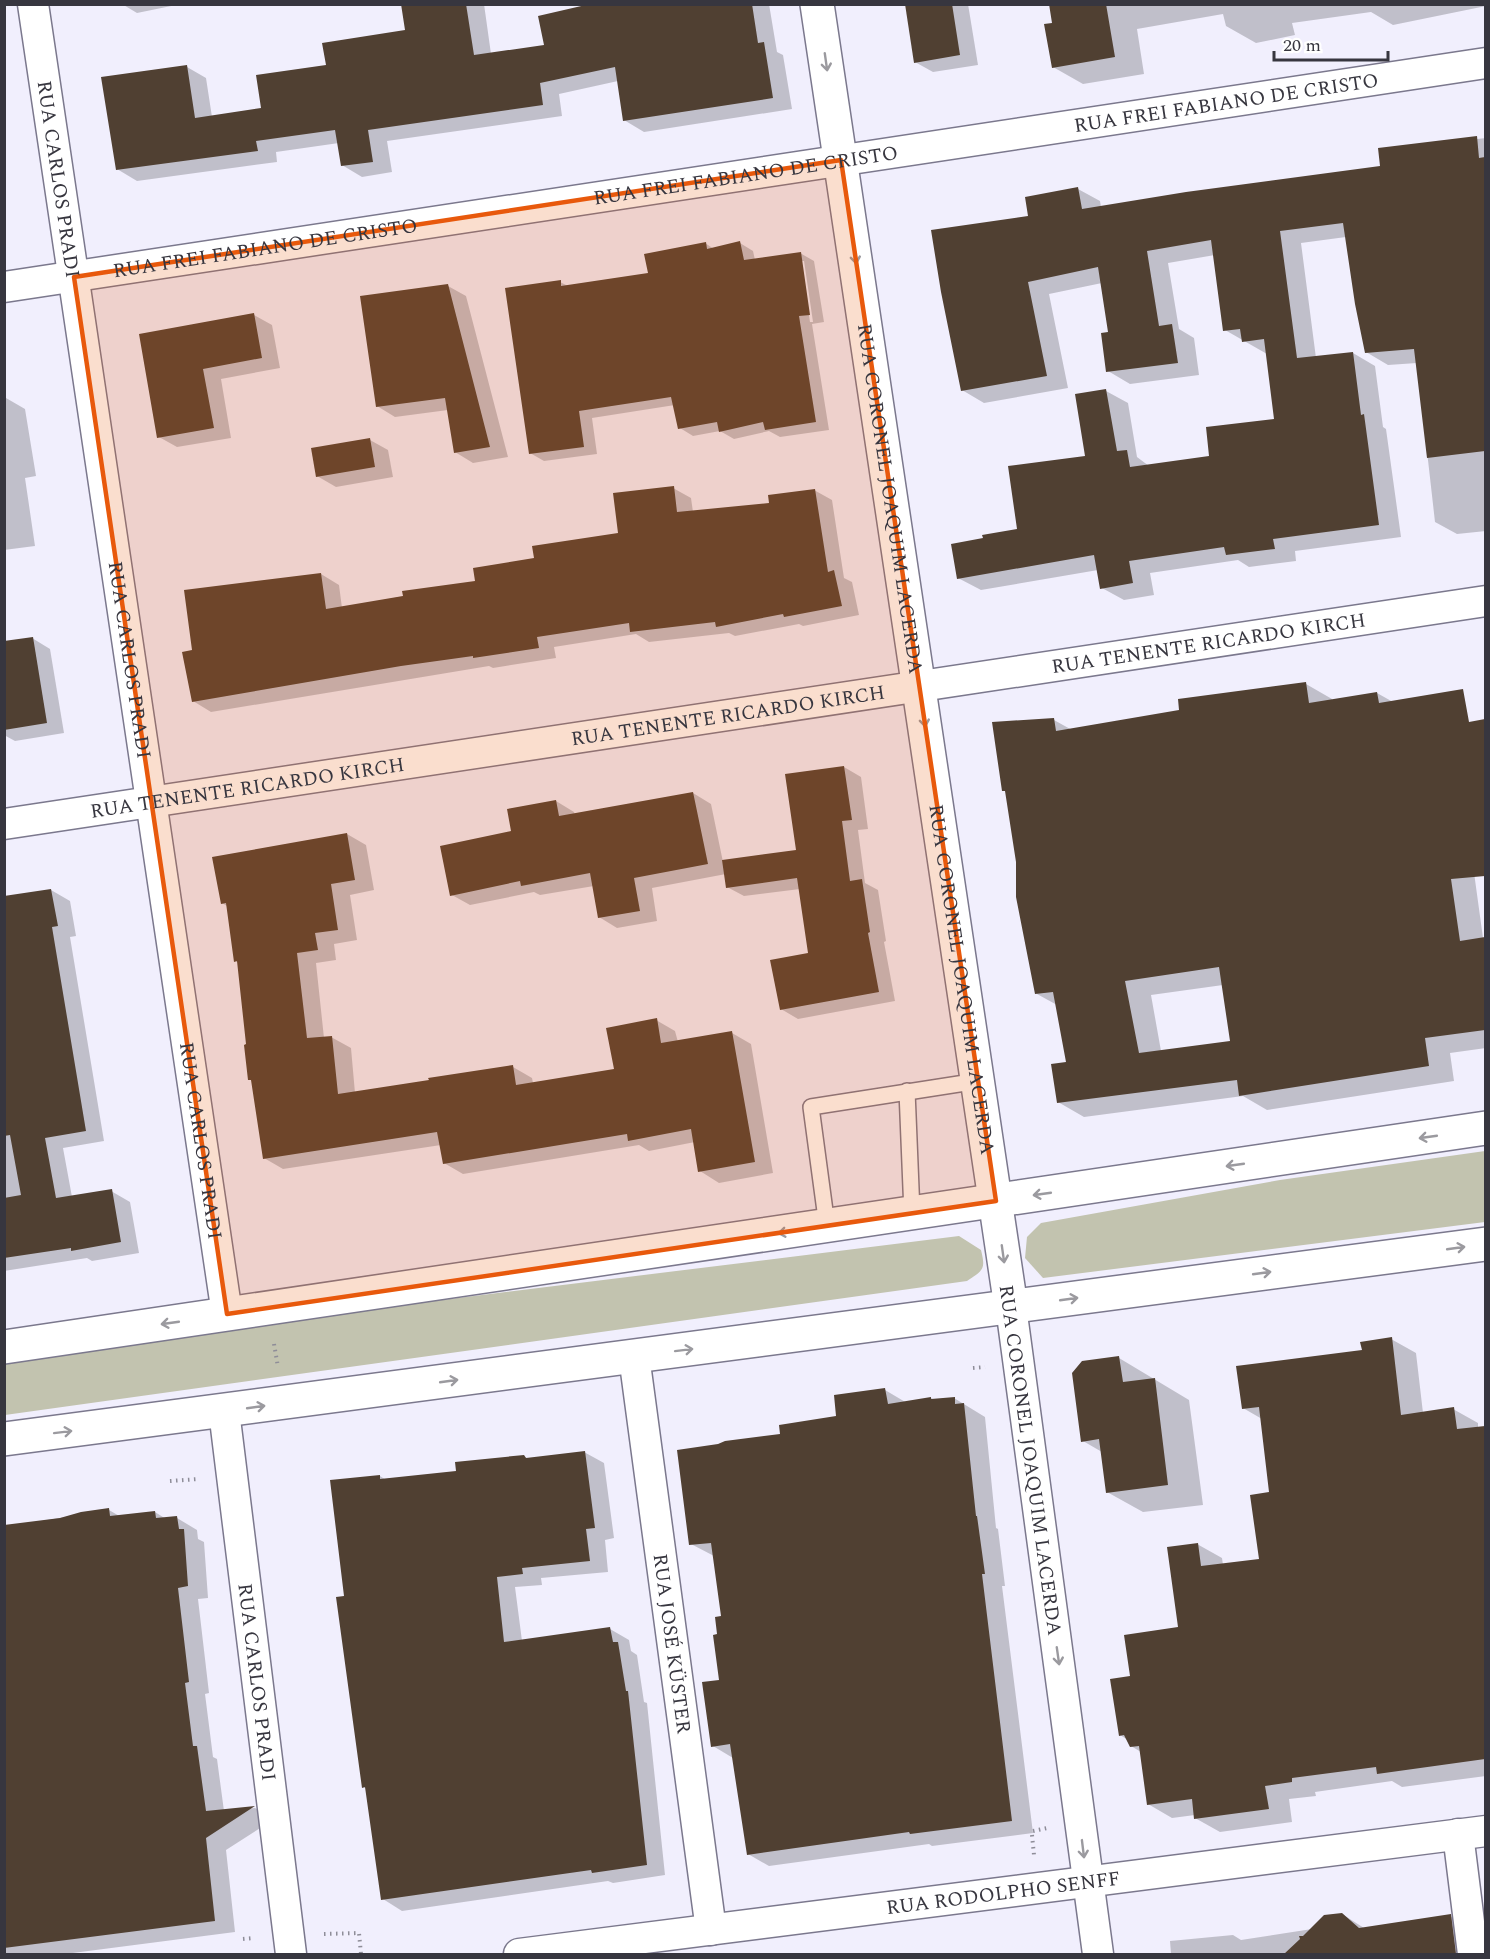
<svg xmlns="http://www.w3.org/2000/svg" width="1490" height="1959" font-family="Spectral,serif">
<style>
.green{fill:#c2c3af}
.shadow{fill:#0003;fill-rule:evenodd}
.building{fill:#504032;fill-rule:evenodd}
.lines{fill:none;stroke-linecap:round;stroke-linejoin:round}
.lane-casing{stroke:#7b788d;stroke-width:18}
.street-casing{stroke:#7b788d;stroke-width:33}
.secondary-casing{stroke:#7b788d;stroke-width:36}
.path{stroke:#8e8d98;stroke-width:4;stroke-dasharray:1.5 4.5;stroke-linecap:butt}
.lane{stroke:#fff;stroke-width:15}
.street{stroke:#fff;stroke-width:30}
.secondary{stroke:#fff;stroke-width:33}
.oneway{stroke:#9b9a9f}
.marked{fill:#e8590c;fill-opacity:0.2;stroke:#e8590c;stroke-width:4.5;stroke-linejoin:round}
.labels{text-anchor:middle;stroke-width:6;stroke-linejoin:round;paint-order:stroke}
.street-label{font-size:20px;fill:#37363f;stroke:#fff}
</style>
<rect width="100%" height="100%" fill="#f1effd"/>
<g class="green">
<path d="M1485,1151V1222L1043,1278L1025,1258L1027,1237L1041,1223L1280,1180Z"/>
<path d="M959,1236L981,1250C986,1270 983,1270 967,1281L5,1415V1364L256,1323Z"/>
</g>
<g class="shadow">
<path d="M122,4H181L137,13Z"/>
<path d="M402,4H484L491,54L546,46L597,4H769L777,52L783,55L792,109L644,132L624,120L618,81L559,94L562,116L387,141L392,172L362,177L342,165L339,143L276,152L277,162L137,181L117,169L187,67L206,78L212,117L263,110L327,67L406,31Z"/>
<path d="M906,4H968L978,65L933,72L915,62Z"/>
<path d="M1051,4H1486V6L1393,25L1371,12L1292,23L1295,35L1256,43L1226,26L1223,14L1137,29L1144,74L1083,84L1053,67L1054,24Z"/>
<path d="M1486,138V531L1457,534L1435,522L1417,363L1388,365L1366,352L1346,237L1301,243L1316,358L1353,353L1375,366L1383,427L1386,429L1401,537L1295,551L1296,561L1249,567L1238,560L1150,573L1154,595L1124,600L1102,588L1098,570L981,590L958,578L1019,530L1087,457L1106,391L1128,403L1137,457L1149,466L1211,457L1276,420L1267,354L1225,330L1215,255L1168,263L1179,329L1194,338L1199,375L1130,384L1108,371L1110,334L1102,283L1049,294L1068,388L984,403L962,390L1030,217L1078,189L1100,201L1101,207L1382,168L1379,150Z"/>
<path d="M705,243L714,249L740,243L753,251L755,260L800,253L814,261L824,322L812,324L829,430L780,437L769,431L734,439L720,431L693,436L680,428L675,405L592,418L597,454L544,461L530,453L560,282L568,286L649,274ZM801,261H804L813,322H810Z"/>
<path d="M448,286L466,296L508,457L473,463L455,452L448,410L395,417L377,406Z"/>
<path d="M254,315L272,325L280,368L221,379L231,438L177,447L159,437L141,335Z"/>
<path d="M4,391L6,398L25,409L36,476L25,478L35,546L4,550Z"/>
<path d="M370,440L388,450L393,477L336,487L317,476Z"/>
<path d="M673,488L691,498L693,512L771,505L814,490L832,500L844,578L852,582L859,615L803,626L799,624L735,636L729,633L649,642L636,634L554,647L556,658L493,668L489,666L211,712L193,701V652L321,574L339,585L342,608L477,582L535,559L619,534Z"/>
<path d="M32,638L50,649L64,733L15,741L4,735V643Z"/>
<path d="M1306,684L1332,699V701L1377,693L1393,702L1452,712L1483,938H1486V1048L1450,1053L1454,1081L1267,1110L1243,1096L1084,1117L1058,1102L1068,1063L1057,1005L1037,994L1007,792L1003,790L1054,720L1072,730L1181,712ZM1223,985L1232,1042L1161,1051L1151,995Z"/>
<path d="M844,767L861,777L868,829L858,830L865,883L878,890L886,941L884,942L895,1001L798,1019L781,1009L810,954L800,889L744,896L727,887L726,874L652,888L657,921L617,928L599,917L594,886L540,895L534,892L470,905L452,895L513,833L556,801L574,812L575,815L693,793L711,804L723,862L797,851Z"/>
<path d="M347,834L366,845L374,890L350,895L357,940L334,944L336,960L316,963L324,1038L331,1037L351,1048L355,1093L513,1067L532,1078L533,1083L616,1070L656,1020L675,1031L678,1042L732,1033L751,1044L773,1173L719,1183L700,1171L695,1142L649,1151L639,1145L463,1174L444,1163L441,1145L283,1169L264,1158L252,1081L250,1079L248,1046L239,963L235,961L227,906L222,903Z"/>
<path d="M51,890L70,901L76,936L70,937L104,1141L63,1148L72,1197L111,1191L130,1202L139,1253L92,1261L87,1258L4,1271V898Z"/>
<path d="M1391,1339L1416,1353L1423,1413L1453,1409L1478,1423V1428L1486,1427V1776L1402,1787L1392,1781L1315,1792L1316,1796L1289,1799L1292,1822L1220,1832L1195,1818V1815L1172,1818L1148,1804L1141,1752L1131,1746L1128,1740L1120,1735L1132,1677L1180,1628L1197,1544L1222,1558L1223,1565L1261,1560L1271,1494L1262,1419L1243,1408Z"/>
<path d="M1119,1358L1189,1400L1203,1505L1143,1512L1107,1492L1102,1452L1083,1441Z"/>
<path d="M885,1390L907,1403L931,1398L934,1400L954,1398L985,1417L996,1528L998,1529L1005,1586H1002L1033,1833L932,1846L929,1844L769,1866L748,1854L733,1758L713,1746L721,1681L719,1635L723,1617L714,1556L691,1544L782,1436L838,1418Z"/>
<path d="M584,1452L604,1463L614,1538L605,1540L608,1572L541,1578L542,1585L515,1587L522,1641L610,1629L629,1640L631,1651L637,1655L644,1702L647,1703L665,1875L613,1883L608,1881L402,1911L383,1899L367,1789L363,1787L346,1597L380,1476L386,1480L457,1472L524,1456L528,1459Z"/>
<path d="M109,1510L121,1517L155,1512L166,1519L177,1518L197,1530L198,1539L204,1542L208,1598L198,1599L209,1693L205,1694L213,1757L217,1759L224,1811L255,1808L274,1819L226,1850L235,1932L65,1954H4V1527Z"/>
<path d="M1342,1914L1364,1928L1450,1916L1468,1926L1472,1954H1171L1170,1941L1233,1935L1241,1940L1312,1929Z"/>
</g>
<g class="building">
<path d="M401,4H466L474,55L544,45L538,16L590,4H752L758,43L764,42L773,98L623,121L615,67L540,83L543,105L368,130L373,162L341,166L335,130L256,141L258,151L116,170L101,77L187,65L195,118L261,108L256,75L326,65L322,43L405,30Z"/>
<path d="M905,4H952L960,55L914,63Z"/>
<path d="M1049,4H1106L1115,57L1052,68L1044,24L1052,23Z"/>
<path d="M1477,136L1479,158L1485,157V451L1427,458L1414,349L1365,353L1355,304L1343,223L1280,231L1297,358L1353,352L1361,415L1364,414L1379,525L1273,539L1275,549L1226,555L1224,547L1129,561L1133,583L1100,589L1094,555L957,579L951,544L983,538L982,535L1017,529L1008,466L1085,456L1075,394L1106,389L1117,451L1127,450L1130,467L1209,456L1206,427L1274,419L1264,339L1242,342L1240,329L1223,331L1211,240L1147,251L1159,326L1172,324L1178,363L1106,372L1101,333L1108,332L1098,267L1028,282L1047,376L961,391L941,292L931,230L1028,216L1025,197L1078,187L1082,209L1186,192L1380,166L1378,148Z"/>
<path d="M740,241L744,260L801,252L810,315L799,316L816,422L765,430L763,422L719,432L717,422L678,429L671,397L579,411L584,447L529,454L505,288L561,280V286L648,273L644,254L706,242L707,249Z"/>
<path d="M448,284L490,447L454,453L445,398L376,407L360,296Z"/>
<path d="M254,313L262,358L203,369L214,428L157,438L139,334Z"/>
<path d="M370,438L375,467L316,477L311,448Z"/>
<path d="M674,486L677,512L769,503L768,495L815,489L828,572L834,570L842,606L784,617L783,614L716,627L715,622L630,632L629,623L537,637L539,648L473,658V656L401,666L192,702L182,652L192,650L184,590L321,573L326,609L403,596L402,591L475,581L473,568L534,558L532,546L618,533L613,493Z"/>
<path d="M33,637L47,723L4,730V641Z"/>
<path d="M1306,682L1309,703L1377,692L1379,703L1463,689L1469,722L1485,719V876L1451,879L1460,941L1485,937V1030L1425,1038L1429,1066L1239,1096L1237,1080L1057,1103L1051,1064L1066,1062L1053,992L1035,994L1016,897V862L1005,791H1002L992,722L1054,718L1056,731L1179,710L1178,699ZM1219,967L1230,1041L1139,1053L1125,981Z"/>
<path d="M844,766L852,820L842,821L850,881L862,879L870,932L868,933L879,992L780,1010L770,960L808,953L797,878L726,888L722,860L796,850L785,774Z"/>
<path d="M693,792L708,864L634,878L640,911L598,918L590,873L521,886L520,881L450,896L440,846L511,831L507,809L556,800L559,816Z"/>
<path d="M347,833L355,880L331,884L338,930L315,933L318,950L297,953L307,1038L332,1036L338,1094L429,1080L428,1078L513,1065L516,1085L614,1069L606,1028L657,1018L661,1043L732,1031L755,1162L698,1172L691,1129L628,1141L627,1134L443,1164L437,1132L263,1159L251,1080H248L244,1045L246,1044L237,961L234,962L226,903L221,904L212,857Z"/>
<path d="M51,889L58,926L52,927L86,1131L45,1138L56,1198L112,1189L121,1242L71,1251V1248L4,1258V1198L21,1195L10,1135L4,1136V896Z"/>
<path d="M1392,1337L1401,1415L1454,1407L1457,1429L1485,1426V1759L1377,1774L1376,1767L1292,1778V1782L1265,1786L1269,1809L1194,1819L1192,1799L1147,1805L1139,1746L1130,1747L1124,1735L1119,1736L1110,1679L1130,1676L1124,1635L1178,1627L1167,1547L1198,1543L1201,1566L1259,1559L1250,1495L1269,1492L1259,1407L1242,1409L1236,1366L1362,1350L1360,1342Z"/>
<path d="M1119,1356L1123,1382L1155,1378L1168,1485L1106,1493L1099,1439L1081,1442L1072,1373L1082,1361Z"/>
<path d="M885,1388L888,1404L931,1397V1399L955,1397V1404L964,1403L976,1516H977L985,1574H982L1012,1821L910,1834L909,1832L747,1855L730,1744L711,1747L702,1682L719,1680L713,1635L717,1634L715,1617L721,1616L711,1543L689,1545L677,1450L718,1444L725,1441L780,1434L779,1425L836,1416L834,1395Z"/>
<path d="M585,1451L595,1528L586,1529L590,1561L522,1568L523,1574L497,1577L504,1642L610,1627L613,1642H618L626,1691H628L647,1865L592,1873L591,1870L381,1900L365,1787L362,1788L336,1597L344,1596L330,1480L380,1475V1479L456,1471L455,1462L524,1455L526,1458Z"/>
<path d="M109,1508L110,1516L155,1511L156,1518L177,1516L179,1529H184L188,1586L178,1588L189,1682L185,1683L193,1746H197L206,1811L255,1806L206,1838L215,1921L4,1948V1525L60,1518L81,1512Z"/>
<path d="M1342,1913L1359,1928L1451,1914L1456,1954H1284L1300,1939L1299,1936H1303L1324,1915Z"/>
</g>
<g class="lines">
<defs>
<g id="lane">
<path d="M907,1091L912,1213"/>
<path d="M827,1226L811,1107L978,1081"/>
</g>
<g id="street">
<path id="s1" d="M33,4L227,1314"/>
<path id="s2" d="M4,287L1486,63"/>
<path id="s3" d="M4,824L1486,601"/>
<path d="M1011,1307L1098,1954"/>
<path id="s4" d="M634,1356L711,1930"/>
<path id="s5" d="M224,1411L291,1954"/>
<path d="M1458,1834L1473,1954"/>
<path id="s6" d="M519,1954L1486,1831"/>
</g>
<g id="secondary">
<path id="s7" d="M817,4L1011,1307"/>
<path d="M4,1347L1486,1128"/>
<path d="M4,1439L1486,1244"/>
</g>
</defs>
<use href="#lane" class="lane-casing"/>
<use href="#street" class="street-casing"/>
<use href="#secondary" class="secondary-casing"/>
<g class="path">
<path d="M274,1344L278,1367"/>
<path d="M973,1368L985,1367"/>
<path d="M170,1481L199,1479"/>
<path d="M1033,1831L1047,1828"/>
<path d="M1032,1835L1034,1855"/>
<path d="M324,1934L359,1933L361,1954"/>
<path d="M243,1939L254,1938"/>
</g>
<use href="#lane" class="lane"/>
<use href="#street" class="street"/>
<use href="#secondary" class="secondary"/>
</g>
<defs><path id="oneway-shaft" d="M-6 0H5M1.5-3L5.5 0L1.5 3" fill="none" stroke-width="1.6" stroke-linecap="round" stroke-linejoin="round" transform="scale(1.5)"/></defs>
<g class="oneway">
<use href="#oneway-shaft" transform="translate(826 62) rotate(82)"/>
<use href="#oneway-shaft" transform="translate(855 255) rotate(82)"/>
<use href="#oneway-shaft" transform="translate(924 718) rotate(82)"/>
<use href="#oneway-shaft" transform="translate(1428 1137) rotate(172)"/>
<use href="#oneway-shaft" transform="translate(1235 1165) rotate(172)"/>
<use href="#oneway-shaft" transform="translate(1042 1194) rotate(172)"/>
<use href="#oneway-shaft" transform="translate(787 1232) rotate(172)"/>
<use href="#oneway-shaft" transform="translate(1456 1248) rotate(-8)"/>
<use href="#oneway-shaft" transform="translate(1003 1254) rotate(82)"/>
<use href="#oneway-shaft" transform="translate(1262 1273) rotate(-8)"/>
<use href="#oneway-shaft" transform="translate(1069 1299) rotate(-8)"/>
<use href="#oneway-shaft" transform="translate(170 1323) rotate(172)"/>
<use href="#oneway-shaft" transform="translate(684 1350) rotate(-7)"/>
<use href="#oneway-shaft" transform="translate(449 1381) rotate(-8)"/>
<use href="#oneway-shaft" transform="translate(256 1407) rotate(-8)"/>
<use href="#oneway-shaft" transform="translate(63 1432) rotate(-7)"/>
<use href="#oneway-shaft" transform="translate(1058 1656) rotate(82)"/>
<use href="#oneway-shaft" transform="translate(1083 1849) rotate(83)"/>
</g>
<path class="marked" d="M841,160L996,1201L227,1314L74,277Z"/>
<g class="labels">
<g class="street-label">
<text dy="7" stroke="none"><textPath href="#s2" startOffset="1236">RUA FREI FABIANO DE CRISTO</textPath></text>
<text dy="7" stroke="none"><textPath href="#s2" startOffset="750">RUA FREI FABIANO DE CRISTO</textPath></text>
<text dy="7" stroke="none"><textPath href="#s1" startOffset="177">RUA CARLOS PRADI</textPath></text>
<text dy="7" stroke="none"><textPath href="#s2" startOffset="264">RUA FREI FABIANO DE CRISTO</textPath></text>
<text dy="7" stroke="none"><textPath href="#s7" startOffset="500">RUA CORONEL JOAQUIM LACERDA</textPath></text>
<text dy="7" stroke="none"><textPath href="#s3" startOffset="1218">RUA TENENTE RICARDO KIRCH</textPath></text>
<text dy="7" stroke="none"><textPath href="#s1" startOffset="663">RUA CARLOS PRADI</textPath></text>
<text dy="7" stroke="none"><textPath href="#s3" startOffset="732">RUA TENENTE RICARDO KIRCH</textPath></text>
<text dy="7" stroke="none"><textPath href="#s3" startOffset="246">RUA TENENTE RICARDO KIRCH</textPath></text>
<text dy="7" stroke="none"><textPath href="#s7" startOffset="986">RUA CORONEL JOAQUIM LACERDA</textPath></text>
<text dy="7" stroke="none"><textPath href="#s1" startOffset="1149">RUA CARLOS PRADI</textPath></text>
<text transform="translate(1031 1460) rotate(82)" y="7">RUA CORONEL JOAQUIM LACERDA</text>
<text dy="7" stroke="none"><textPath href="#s4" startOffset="290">RUA JOSÉ KÜSTER</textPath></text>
<text dy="7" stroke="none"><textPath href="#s5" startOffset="273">RUA CARLOS PRADI</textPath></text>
<text dy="7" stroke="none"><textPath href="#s6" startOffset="488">RUA RODOLPHO SENFF</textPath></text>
</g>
</g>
<rect width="1490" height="1959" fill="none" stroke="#37363f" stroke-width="12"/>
<path d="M1274 51v9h114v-9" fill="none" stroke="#37363f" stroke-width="3"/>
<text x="1283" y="51" font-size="18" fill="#37363f" stroke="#ffffff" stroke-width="4.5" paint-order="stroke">20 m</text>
</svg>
